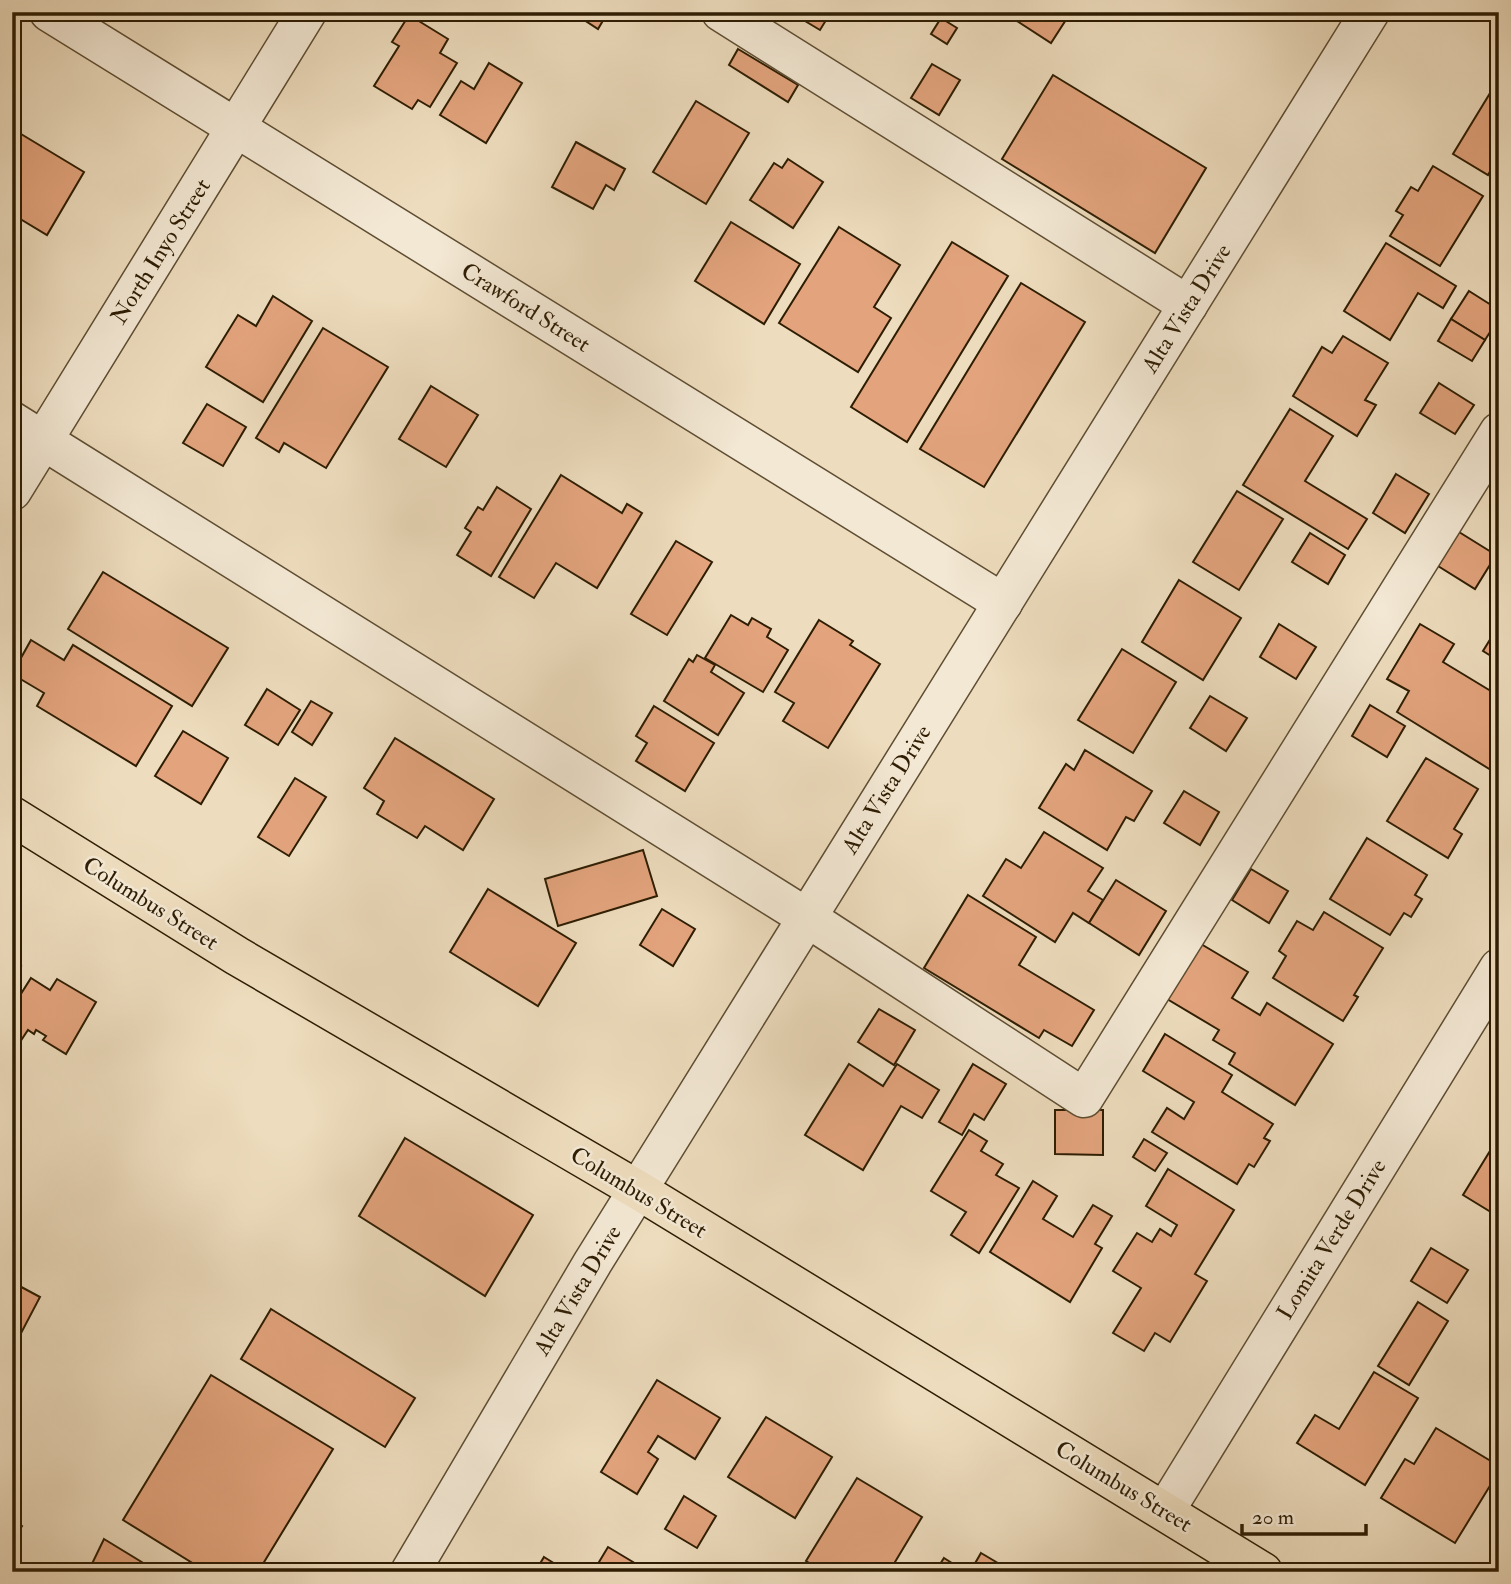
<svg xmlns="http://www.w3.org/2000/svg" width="1511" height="1584" font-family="'IM FELL Double Pica',serif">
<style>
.building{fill:#e3a47d;stroke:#2e1d03;stroke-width:2}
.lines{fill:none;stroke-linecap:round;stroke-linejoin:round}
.minor-casing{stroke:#5e4d32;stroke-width:41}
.major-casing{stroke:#2e1d03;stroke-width:41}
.minor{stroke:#f3e8d4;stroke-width:38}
.major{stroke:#eddcbd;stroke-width:38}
.labels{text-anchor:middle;stroke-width:5;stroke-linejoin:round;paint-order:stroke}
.street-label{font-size:23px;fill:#2e1d03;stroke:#f3e8d4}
</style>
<rect width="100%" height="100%" fill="#eddcbd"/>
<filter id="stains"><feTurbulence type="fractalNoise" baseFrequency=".00286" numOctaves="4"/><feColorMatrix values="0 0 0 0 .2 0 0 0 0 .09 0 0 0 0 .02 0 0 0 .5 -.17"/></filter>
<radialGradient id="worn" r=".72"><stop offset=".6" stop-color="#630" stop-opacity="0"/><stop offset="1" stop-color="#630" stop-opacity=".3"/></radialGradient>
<g class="building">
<path d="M581,12H608L598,29L578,16Z"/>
<path d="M790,12H831L820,30Z"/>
<path d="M1003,12H1071L1051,43Z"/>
<path d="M409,15L448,39L440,53L457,63L430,107L418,100L412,109L374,86L399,46L392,42Z"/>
<path d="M941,18L957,28L947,44L931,34Z"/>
<path d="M738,49L798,85L788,102L729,65Z"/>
<path d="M489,63L522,83L486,143L440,115L461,81L474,89Z"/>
<path d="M932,64L960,80L939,115L911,98Z"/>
<path d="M1053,75L1206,168L1155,253L1002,159Z"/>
<path d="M1495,85L1499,88V156L1488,175L1453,154Z"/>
<path d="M696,101L749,133L706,204L653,172Z"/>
<path d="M21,134L84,172L47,235L12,214V190L15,185L12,183V149Z"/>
<path d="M576,142L625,169L614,190L606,185L593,209L552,187Z"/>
<path d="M788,159L823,182L793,228L750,200L774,163L782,168Z"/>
<path d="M1433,166L1483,196L1440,266L1390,236L1403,215L1396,211L1411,187L1418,191Z"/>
<path d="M731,222L800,264L764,324L695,281Z"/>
<path d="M839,227L900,265L874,307L891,318L858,372L779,323Z"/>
<path d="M952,242L1008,276L907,442L851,407Z"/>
<path d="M1386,243L1456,286L1443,308L1418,293L1390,340L1344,311Z"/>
<path d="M1021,283L1085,322L984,487L920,449Z"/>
<path d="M1469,291L1499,310V318L1485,340L1451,319Z"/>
<path d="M273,296L312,321L263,402L206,367L238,315L256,326Z"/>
<path d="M1451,319L1485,340L1472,361L1438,341Z"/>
<path d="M323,328L388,367L326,468L284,443L279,452L256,438Z"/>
<path d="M1343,336L1388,363L1365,400L1376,405L1357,436L1293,396L1322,347L1332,353Z"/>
<path d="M1439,383L1474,405L1455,434L1420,413Z"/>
<path d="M431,386L478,415L446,467L399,439Z"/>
<path d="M207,404L246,427L223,466L183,443Z"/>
<path d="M1290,409L1333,436L1305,481L1367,519L1348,549L1243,485Z"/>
<path d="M1396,474L1429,494L1405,533L1373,513Z"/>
<path d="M561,475L622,513L627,504L642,513L597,588L556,563L534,598L499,577Z"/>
<path d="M497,487L531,509L491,576L457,555L471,532L465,528L478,507L483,510Z"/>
<path d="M1237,491L1283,519L1239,590L1193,562Z"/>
<path d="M1459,532L1496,555L1475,589L1438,566Z"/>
<path d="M1310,533L1345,555L1328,584L1292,562Z"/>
<path d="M676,541L712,562L667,635L631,614Z"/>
<path d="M103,572L228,648L192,706L68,629Z"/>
<path d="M1179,580L1241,618L1203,680L1142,642Z"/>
<path d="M731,615L748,625L752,618L771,629L767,637L788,650L763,692L705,658Z"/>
<path d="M819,620L853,641L850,645L880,664L828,748L783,721L794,703L775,692Z"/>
<path d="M1279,624L1316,647L1296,679L1260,657Z"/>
<path d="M1420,624L1454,644L1443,662L1499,696V775L1397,712L1409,691L1387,679Z"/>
<path d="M1499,625V661L1483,651Z"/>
<path d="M31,640L64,660L73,645L172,706L136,766L37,706L44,693L12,674Z"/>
<path d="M1122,649L1176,682L1133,753L1078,720Z"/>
<path d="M697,655L715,665L711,672L744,693L718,735L664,701L689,659L693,662Z"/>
<path d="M267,689L300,710L278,745L245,725Z"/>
<path d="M1210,696L1247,718L1226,751L1190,728Z"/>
<path d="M311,701L332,713L312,745L292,732Z"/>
<path d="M1370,705L1405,726L1387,757L1352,736Z"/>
<path d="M654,706L714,743L685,791L636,761L647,743L636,736Z"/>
<path d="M183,731L228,758L201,804L155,776Z"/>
<path d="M395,738L494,799L463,850L425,826L417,838L377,814L384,801L364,788Z"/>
<path d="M1085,750L1152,791L1134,821L1126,817L1107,850L1039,808L1066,764L1074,770Z"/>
<path d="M1426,758L1478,789L1454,829L1462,834L1448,858L1387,821Z"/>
<path d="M295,778L326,797L289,856L258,837Z"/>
<path d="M1184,791L1219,812L1200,845L1164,823Z"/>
<path d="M1044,832L1103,868L1088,891L1103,900L1089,923L1073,913L1055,942L983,896L1006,859L1021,868Z"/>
<path d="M1367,838L1427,875L1415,895L1422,899L1411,917L1404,913L1390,935L1330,899Z"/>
<path d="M643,850L657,896L558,926L545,879Z"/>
<path d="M1251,869L1288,891L1269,923L1232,900Z"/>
<path d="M1116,880L1166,911L1139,955L1089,923Z"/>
<path d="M488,889L576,943L538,1006L450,952Z"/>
<path d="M968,895L1036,937L1019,965L1094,1010L1072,1046L1044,1030L1039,1038L924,968Z"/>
<path d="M662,909L695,929L673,966L640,945Z"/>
<path d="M1324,912L1383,948L1354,995L1358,997L1343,1021L1273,978L1286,956L1279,951L1297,921L1313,930Z"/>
<path d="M1196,941L1248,972L1232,998L1260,1015L1267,1003L1333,1044L1295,1105L1229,1064L1235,1053L1213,1040L1219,1030L1162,996Z"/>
<path d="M12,961L21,966L12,980Z"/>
<path d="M31,978L50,990L57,979L96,1002L66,1054L43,1040L46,1036L36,1030L34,1034L28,1030L16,1048L12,1046V1008Z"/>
<path d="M879,1009L915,1030L894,1065L858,1042Z"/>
<path d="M1165,1034L1232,1075L1222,1092L1273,1124L1264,1138L1270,1141L1254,1167L1249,1164L1237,1184L1152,1132L1167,1108L1184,1119L1194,1102L1143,1071Z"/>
<path d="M849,1064L883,1086L897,1064L939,1090L922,1118L901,1106L863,1170L805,1135Z"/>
<path d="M973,1064L1006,1084L984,1120L974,1114L962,1135L939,1122Z"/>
<path d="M1055,1110H1103V1155L1055,1154Z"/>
<path d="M969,1130L987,1141L981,1151L1003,1164L996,1175L1019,1188L979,1253L951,1235L966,1212L931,1191Z"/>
<path d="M405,1138L533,1215L485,1296L359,1216Z"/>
<path d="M1144,1139L1167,1153L1155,1171L1133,1157Z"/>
<path d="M1493,1146L1499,1149V1217L1463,1195Z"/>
<path d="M1168,1169L1234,1210L1195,1274L1207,1281L1170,1342L1155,1333L1144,1351L1113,1333L1141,1288L1113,1271L1137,1233L1152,1242L1160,1229L1171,1236L1177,1225L1146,1206Z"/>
<path d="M1033,1181L1057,1196L1043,1219L1073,1237L1093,1205L1112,1216L1095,1244L1102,1248L1070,1302L990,1252Z"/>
<path d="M1431,1248L1468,1270L1447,1303L1411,1281Z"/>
<path d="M12,1282L40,1297L19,1337L12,1334Z"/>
<path d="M1418,1302L1448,1321L1409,1385L1378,1366Z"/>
<path d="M271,1309L415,1398L385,1447L241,1359Z"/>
<path d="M1374,1372L1418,1398L1365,1485L1297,1443L1315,1415L1339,1429Z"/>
<path d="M211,1375L333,1449L258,1572H207L123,1520Z"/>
<path d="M657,1380L720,1418L695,1459L658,1436L648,1452L658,1459L637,1494L601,1472Z"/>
<path d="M766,1417L832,1457L795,1518L728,1477Z"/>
<path d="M1436,1428L1499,1466V1471L1455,1543L1381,1498L1405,1459L1414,1464Z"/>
<path d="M857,1478L922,1517L889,1572H824L806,1561Z"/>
<path d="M684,1496L716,1516L697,1548L665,1529Z"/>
<path d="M12,1520L22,1526L12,1542Z"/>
<path d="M104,1539L158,1572H88Z"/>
<path d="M608,1547L638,1565L634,1572H593Z"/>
<path d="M981,1553L1013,1572H970Z"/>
<path d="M544,1557L568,1572H535Z"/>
<path d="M944,1558L966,1572H935Z"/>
</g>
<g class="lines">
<defs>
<g id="minor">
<path d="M49,12L1003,603"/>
<path d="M721,12L1188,305"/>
<path d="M12,421L806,917L1084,1098L1499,432"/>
<path d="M12,491L307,12"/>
<path d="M1165,1511L1499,968"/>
<path d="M410,1572L593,1262L1370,12"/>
</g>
<path id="major" d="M12,816L237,956L638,1190L1263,1572"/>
</defs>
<use href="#minor" class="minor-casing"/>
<use href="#major" class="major-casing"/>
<use href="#minor" class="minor"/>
<use href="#major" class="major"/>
</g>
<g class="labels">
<g class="street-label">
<text transform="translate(160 251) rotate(-58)" y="8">North Inyo Street</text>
<text transform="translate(526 307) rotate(32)" y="8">Crawford Street</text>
<text transform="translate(1186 308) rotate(-58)" y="8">Alta Vista Drive</text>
<text transform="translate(886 789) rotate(-58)" y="8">Alta Vista Drive</text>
<text transform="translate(151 903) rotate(32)" y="8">Columbus Street</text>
<text transform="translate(639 1192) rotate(31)" y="8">Columbus Street</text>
<text transform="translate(1331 1239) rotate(-58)" y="8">Lomita Verde Drive</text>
<text transform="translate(577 1290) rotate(-59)" y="8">Alta Vista Drive</text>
<text transform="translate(1124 1486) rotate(31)" y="8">Columbus Street</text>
</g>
</g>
<rect width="1511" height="1584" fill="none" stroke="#eddcbd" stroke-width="42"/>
<rect x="14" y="14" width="1483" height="1556" fill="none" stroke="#2e1d03" stroke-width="3.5"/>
<rect x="21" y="21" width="1469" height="1542" fill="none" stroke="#2e1d03" stroke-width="2"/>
<path d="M1242 1524v10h124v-10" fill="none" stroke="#2e1d03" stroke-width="3.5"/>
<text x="1252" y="1524" font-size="21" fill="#2e1d03" stroke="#f3e8d4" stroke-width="5" paint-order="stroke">20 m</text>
<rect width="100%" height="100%" filter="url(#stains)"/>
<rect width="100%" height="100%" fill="url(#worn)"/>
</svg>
